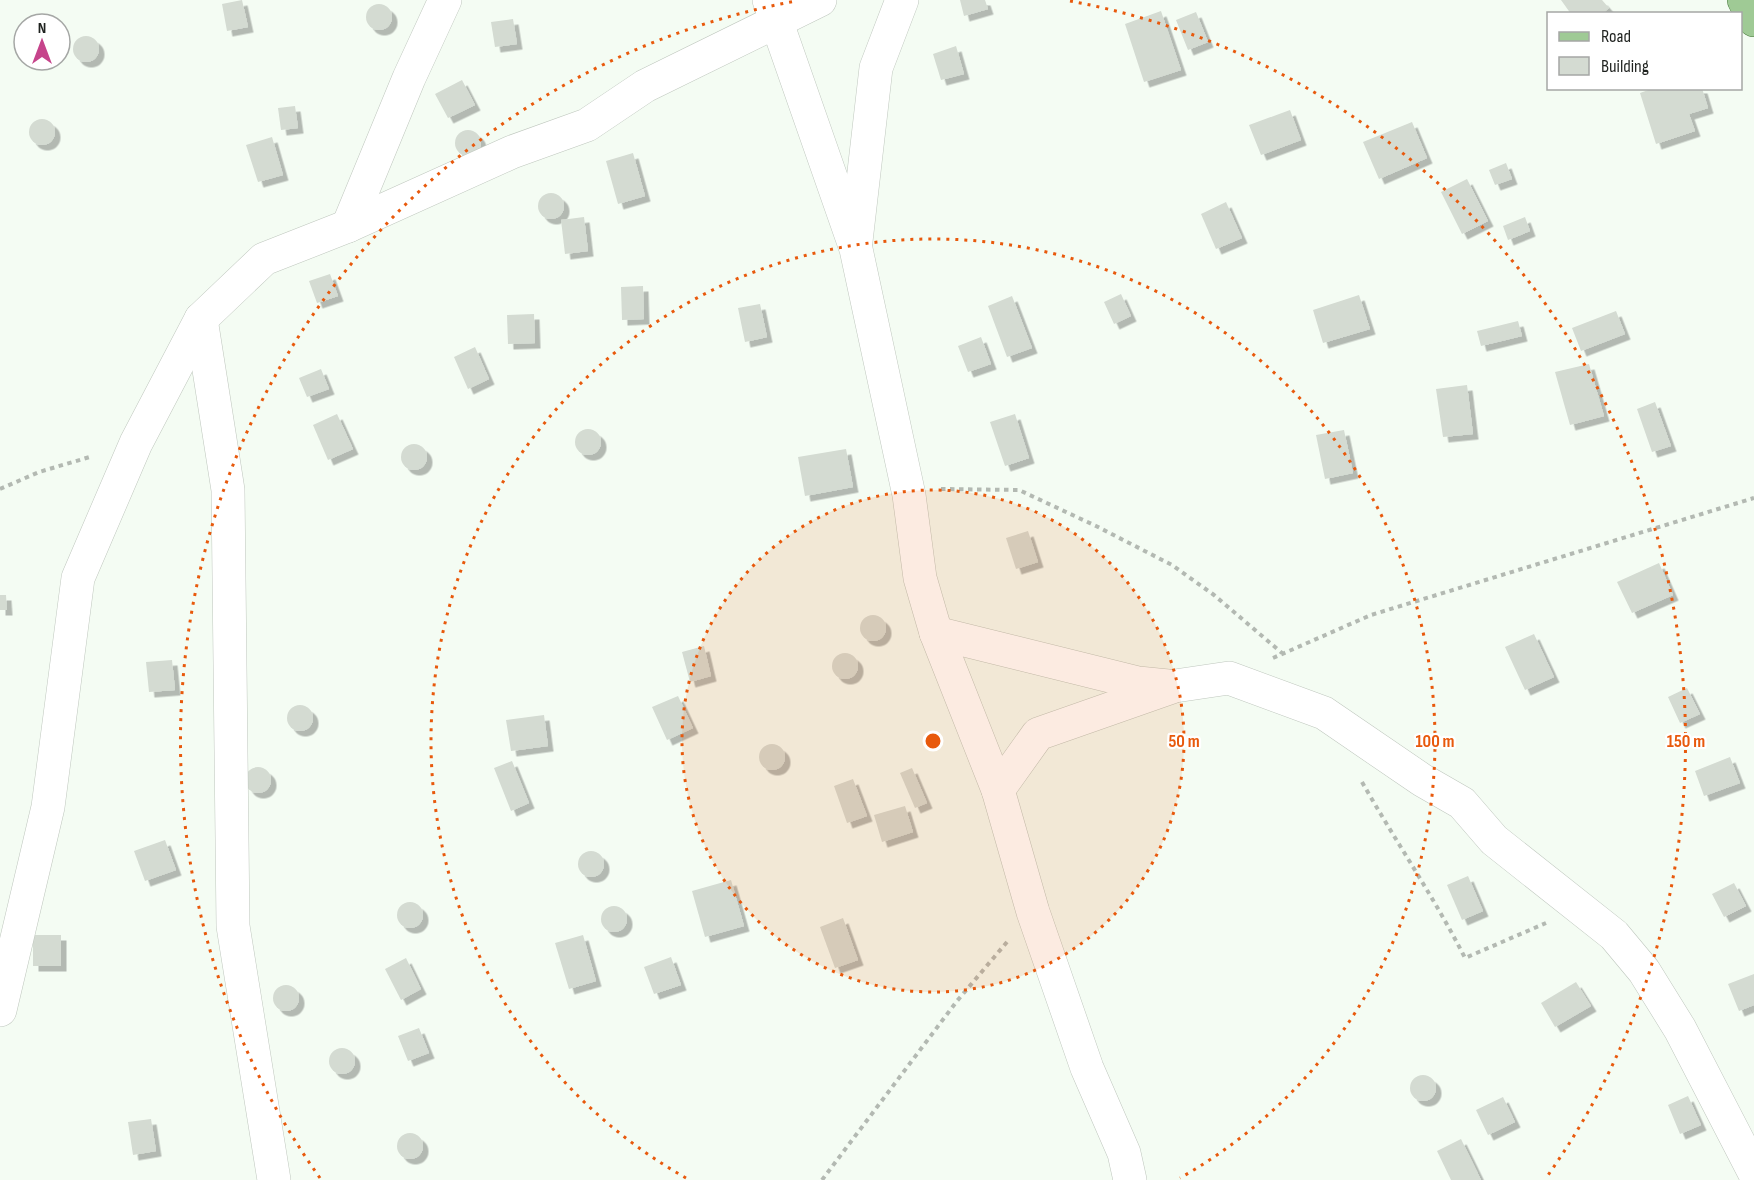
<svg xmlns="http://www.w3.org/2000/svg" width="1754" height="1180" font-family="'Sofia Sans Condensed',sans-serif">
<style>
.building{fill:#d4dbd2;filter:url(#shadow)}
.lines{fill:none;stroke-linecap:round;stroke-linejoin:round}
.minor-casing{stroke:#bfc7be;stroke-width:34}
.major-casing{stroke:#49783e;stroke-width:34}
.path{stroke:#b3b9b2;stroke-width:4;stroke-dasharray:4.5 4.5;stroke-linecap:butt}
.minor{stroke:#fff;stroke-width:33}
.major{stroke:#9fca95;stroke-width:33}
.ring{fill:none;stroke:#e8590c;stroke-width:3;stroke-dasharray:3 6}
.centre{fill:#e8590c;stroke:#fff;stroke-width:3}
.ring-label{font-size:18px;text-anchor:middle;font-weight:bold;fill:#e8590c;stroke:#fff;stroke-width:4.5;stroke-linejoin:round;paint-order:stroke}
</style>
<defs>
<filter id="shadow"><feDropShadow dx="5.5" dy="5.5" stdDeviation="0" flood-color="#0004"/></filter>
</defs>
<rect width="100%" height="100%" fill="#f4fcf3"/>
<g class="building">
<path d="M242,0L248,27L227,31L222,4Z"/>
<path d="M960,0H985L988,9L964,16Z"/>
<path d="M1561,0H1602L1609,8L1602,14H1571Z"/>
<circle cx="379" cy="17" r="13"/>
<path d="M1161,11L1181,70L1144,82L1125,24Z"/>
<path d="M1196,12L1208,42L1188,50L1176,20Z"/>
<path d="M513,19L517,44L495,47L491,22Z"/>
<circle cx="86" cy="49" r="13"/>
<path d="M956,46L964,74L941,80L933,54Z"/>
<path d="M462,80L475,105L448,118L435,94Z"/>
<path d="M1654,88H1702L1708,108L1689,114L1695,131L1656,144L1640,93Z"/>
<path d="M295,106L298,128L281,130L278,108Z"/>
<path d="M1290,110L1301,140L1261,155L1249,125Z"/>
<circle cx="42" cy="132" r="13"/>
<path d="M1412,122L1427,158L1379,179L1363,142Z"/>
<circle cx="468" cy="143" r="13"/>
<path d="M272,137L283,175L258,182L246,145Z"/>
<path d="M633,153L645,196L618,204L606,161Z"/>
<path d="M1506,163L1512,179L1495,185L1489,170Z"/>
<path d="M1467,179L1488,221L1462,234L1441,192Z"/>
<circle cx="551" cy="206" r="13"/>
<path d="M1226,202L1242,238L1216,249L1201,214Z"/>
<path d="M584,217L588,251L565,254L561,220Z"/>
<path d="M1525,217L1530,231L1508,240L1503,226Z"/>
<path d="M330,274L338,296L317,303L309,281Z"/>
<path d="M643,286L644,319L622,320L621,287Z"/>
<path d="M1121,294L1131,316L1114,324L1104,302Z"/>
<path d="M1359,295L1370,329L1323,343L1313,310Z"/>
<path d="M1012,296L1032,348L1007,357L988,306Z"/>
<path d="M760,304L767,337L745,342L738,308Z"/>
<path d="M1616,311L1625,334L1581,351L1572,328Z"/>
<path d="M534,314L535,343L508,344L507,315Z"/>
<path d="M1518,321L1522,336L1481,346L1477,331Z"/>
<path d="M981,337L991,364L968,372L958,346Z"/>
<path d="M475,347L489,379L468,389L454,357Z"/>
<path d="M1589,364L1604,416L1570,425L1555,372Z"/>
<path d="M321,369L329,389L307,397L299,378Z"/>
<path d="M1467,385L1473,434L1443,437L1436,389Z"/>
<path d="M1655,402L1671,446L1652,452L1637,409Z"/>
<path d="M337,414L353,449L328,460L313,425Z"/>
<path d="M1015,414L1029,458L1005,466L990,422Z"/>
<circle cx="588" cy="442" r="13"/>
<path d="M1344,430L1353,473L1325,479L1316,435Z"/>
<circle cx="414" cy="457" r="13"/>
<path d="M846,449L853,487L805,496L798,457Z"/>
<path d="M1028,531L1038,562L1016,569L1006,538Z"/>
<path d="M1659,563L1673,595L1632,613L1617,582Z"/>
<path d="M0,595H6L7,610H0Z"/>
<circle cx="873" cy="628" r="13"/>
<path d="M1534,634L1554,677L1525,690L1505,647Z"/>
<path d="M704,646L711,676L690,682L682,652Z"/>
<circle cx="845" cy="666" r="13"/>
<path d="M172,660L175,690L149,692L146,662Z"/>
<path d="M1687,688L1700,714L1680,723L1668,697Z"/>
<path d="M678,696L693,728L667,740L652,707Z"/>
<circle cx="300" cy="718" r="13"/>
<path d="M544,715L548,746L511,751L506,720Z"/>
<circle cx="772" cy="757" r="13"/>
<path d="M1730,757L1740,783L1704,796L1695,771Z"/>
<path d="M512,761L529,803L511,811L494,768Z"/>
<circle cx="258" cy="780" r="13"/>
<path d="M912,768L927,803L915,808L900,773Z"/>
<path d="M853,779L867,816L847,823L834,786Z"/>
<path d="M905,806L913,832L882,842L874,815Z"/>
<path d="M165,840L176,870L145,881L134,851Z"/>
<circle cx="591" cy="864" r="13"/>
<path d="M1468,876L1483,911L1462,920L1447,885Z"/>
<path d="M731,880L744,926L705,937L692,891Z"/>
<path d="M1734,883L1746,906L1724,917L1712,894Z"/>
<circle cx="410" cy="915" r="13"/>
<circle cx="614" cy="919" r="13"/>
<path d="M843,918L858,960L835,968L820,927Z"/>
<rect x="33" y="935" width="28" height="31"/>
<path d="M583,935L596,981L569,989L555,943Z"/>
<path d="M671,957L681,985L654,994L644,967Z"/>
<path d="M406,958L421,989L401,1000L385,969Z"/>
<path d="M1754,974V1005L1739,1011L1728,984Z"/>
<path d="M1576,982L1591,1006L1555,1027L1541,1003Z"/>
<circle cx="286" cy="998" r="13"/>
<path d="M419,1028L429,1053L408,1061L398,1036Z"/>
<circle cx="342" cy="1061" r="13"/>
<circle cx="1423" cy="1088" r="13"/>
<path d="M1688,1096L1701,1125L1680,1134L1668,1105Z"/>
<path d="M1503,1097L1515,1122L1488,1135L1476,1110Z"/>
<path d="M151,1119L156,1151L133,1155L128,1122Z"/>
<circle cx="410" cy="1146" r="13"/>
<path d="M1461,1139L1481,1180H1451L1437,1151Z"/>
</g>
<g class="lines">
<defs>
<g id="minor">
<path d="M769,0L856,249L909,495L920,578L936,633L998,790L1033,912L1087,1068L1124,1153L1130,1180"/>
<path d="M348,226L409,78L445,0"/>
<path d="M856,241L876,68L902,0"/>
<path d="M201,319L228,490L233,926L274,1180"/>
<path d="M936,633L1138,683L1168,686"/>
<path d="M998,790L1038,734L1175,686L1229,678L1324,713L1422,780L1462,803L1494,840L1614,935L1644,971L1680,1029L1754,1172"/>
<path d="M0,1010L48,807L78,578L136,443L201,319L264,259L348,226L512,152L587,125L645,86L820,0"/>
</g>
<path id="major" d="M1744,0L1754,20"/>
</defs>
<use href="#minor" class="minor-casing"/>
<use href="#major" class="major-casing"/>
<g class="path">
<path d="M0,489L39,472L93,456"/>
<path d="M941,489L1019,490L1096,526L1172,565L1214,595L1282,653"/>
<path d="M1273,658L1371,615L1754,498"/>
<path d="M1362,782C1396,842 1434,897 1465,958L1546,923"/>
<path d="M822,1180L957,1001L1007,942"/>
</g>
<use href="#minor" class="minor"/>
<use href="#major" class="major"/>
</g>
<circle cx="933" cy="741" r="251" fill="#e8590c" fill-opacity=".12"/>
<g class="ring">
<circle cx="933" cy="741" r="251"/>
<path d="M686 1178A502 502 0 1 1 1180 1178"/>
<path d="M320 1178A753 753 0 0 1 796 1M1070 1A753 753 0 0 1 1546 1178"/>
</g>
<circle cx="933" cy="741" r="9" class="centre"/>
<g class="ring-label">
<text x="1184" y="747">50 m</text>
<text x="1435" y="747">100 m</text>
<text x="1686" y="747">150 m</text>
</g>
<rect x="1547" y="12" width="195" height="78" fill="#ffffff" stroke="#a5a7a5" stroke-width="1.5"/>
<rect x="1559" y="32" width="30" height="9" fill="#9fca95" stroke="#a5a7a5" stroke-width="1.5"/>
<text x="1601" y="42" font-size="18" fill="#1f221f">Road</text>
<rect x="1559" y="57" width="30" height="18" fill="#d4dbd2" stroke="#a5a7a5" stroke-width="1.5"/>
<text x="1601" y="72" font-size="18" fill="#1f221f">Building</text>
<g transform="translate(42 42)"><circle r="28" fill="#ffffff" stroke="#a5a7a5" stroke-width="1.5"/>
<path d="M0-4.5L10 22L0 15L-10 22Z" fill="#c6448b"/>
<text y="-9" font-size="16" font-weight="bold" text-anchor="middle" fill="#1f221f">N</text>
</g>
</svg>
